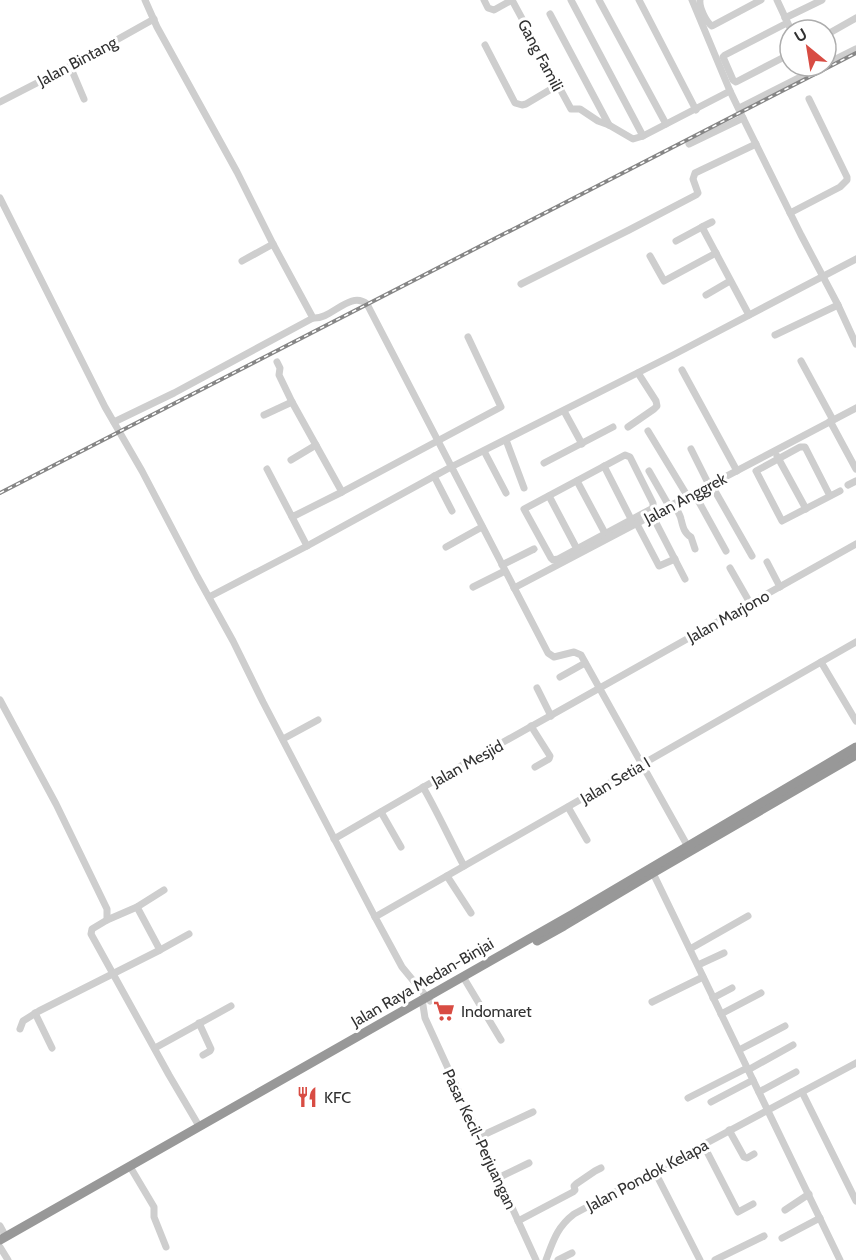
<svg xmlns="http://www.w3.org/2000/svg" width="856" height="1260" font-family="Cabin,sans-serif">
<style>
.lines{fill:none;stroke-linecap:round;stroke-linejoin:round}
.minor{stroke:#cecece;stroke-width:7}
.highway{stroke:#989898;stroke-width:9}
.rail-casing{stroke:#868686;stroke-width:4}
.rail{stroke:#fff;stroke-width:1.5;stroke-dasharray:4.5;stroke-linecap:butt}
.labels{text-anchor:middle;stroke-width:6;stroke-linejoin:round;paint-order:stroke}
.street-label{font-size:16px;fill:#313131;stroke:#fff}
.poi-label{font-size:16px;fill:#313131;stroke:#fff;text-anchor:start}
</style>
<rect width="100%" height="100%" fill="#fff"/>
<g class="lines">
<g class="minor">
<path d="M145,0L157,27L237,172L273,244L313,318C331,320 350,290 367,304L548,653L554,657L574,652L581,655L687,845"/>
<path d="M484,0L488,8L494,10L512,0"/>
<path d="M512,0L571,109H580L598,121L609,125L633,139L643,136L730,91"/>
<path d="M571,0L643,136"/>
<path d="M599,0L666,124"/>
<path d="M639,0L696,110"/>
<path d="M692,0L730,91L743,118L801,235L838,305L856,344"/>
<path d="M700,0C699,7 706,22 712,26L761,0"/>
<path d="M777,0L791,30"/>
<path d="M550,14L609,125"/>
<path d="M785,18L822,0"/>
<path d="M787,23L725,55L723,57L733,80L736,82L790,54"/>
<path d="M826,35L856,18"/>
<path d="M485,45L515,103L522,105L526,104L558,85"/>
<path d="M826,64L856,49"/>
<path d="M70,66L84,99"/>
<path d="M0,102L70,66L154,19"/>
<path d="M739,108L822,66"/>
<path d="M689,144L743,118"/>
<path d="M0,198L105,407L142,471L197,576L233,641L263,702L375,917L402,967L430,1001"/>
<path d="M790,213L840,187L847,180V177L809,99"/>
<path d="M712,222L702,227L749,315"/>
<path d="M676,241L702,227"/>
<path d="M650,256L664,281L716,253"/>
<path d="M242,261L273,244"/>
<path d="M521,284L629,230L696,195L698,193L693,179L695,173L756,144"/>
<path d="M706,295L730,281"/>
<path d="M775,335L838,305"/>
<path d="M801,361L833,420"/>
<path d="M277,362L280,368L279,375L292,402L342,492"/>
<path d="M682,370L737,471"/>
<path d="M564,411L582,444"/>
<path d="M264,415L292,402"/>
<path d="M830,421L856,469"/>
<path d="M114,422L174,393L313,318"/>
<path d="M628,427L654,409L657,406L656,401L638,373"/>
<path d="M648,431L688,497"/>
<path d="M506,440L524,488"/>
<path d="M691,449L709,485"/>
<path d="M484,451L506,493"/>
<path d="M625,455L630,457L653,503V508L558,559L553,560L551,558L524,509Z"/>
<path d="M777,456L806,509"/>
<path d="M291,460L316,445"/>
<path d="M544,463L613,427"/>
<path d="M604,466L631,519"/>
<path d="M267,469L292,517L342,492L501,407L468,337"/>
<path d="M649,471L669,506"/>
<path d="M434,476L452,511"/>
<path d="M577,481L607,537"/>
<path d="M711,484L752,556"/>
<path d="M848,485L856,481"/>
<path d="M694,493L726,551"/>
<path d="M549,496L577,549"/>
<path d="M830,496L805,447H800L756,471L782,521L840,491"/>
<path d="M674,504C676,509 680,514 681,519C683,527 684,533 691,537L695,549"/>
<path d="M652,515L685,579"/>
<path d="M292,517L307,546"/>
<path d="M637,524L659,566L675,559"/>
<path d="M446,547L482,527"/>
<path d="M767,562L780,587"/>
<path d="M502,565L534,549"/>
<path d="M730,568L750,603"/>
<path d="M473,587L505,571"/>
<path d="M514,588L856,408"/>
<path d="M209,597L307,546L451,467L673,355L856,259"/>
<path d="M821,662L856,721"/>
<path d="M560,677L585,663"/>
<path d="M537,688L551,716"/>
<path d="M0,700L56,804L107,909V920L92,929L91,934L169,1075L199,1126"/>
<path d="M531,726L550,756L549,759L535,767"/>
<path d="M283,739L318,720"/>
<path d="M423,787C438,813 450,840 464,866"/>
<path d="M568,807L587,840"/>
<path d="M381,812L401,847"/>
<path d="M334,839L434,781L856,544"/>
<path d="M652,871L840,1260"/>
<path d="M447,876L471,913"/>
<path d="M137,907L160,950"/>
<path d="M375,917L856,642"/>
<path d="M107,920L137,907L164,890"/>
<path d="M690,949L748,916"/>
<path d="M698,965L724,953"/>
<path d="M465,980L501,1040"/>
<path d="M713,998L732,988"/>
<path d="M422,999L425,1018L536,1260"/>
<path d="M652,1002L703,977"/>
<path d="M35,1013L52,1048"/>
<path d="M721,1014L761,993"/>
<path d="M199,1023L211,1049L210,1051L203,1055"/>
<path d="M20,1029L23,1021L39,1011L160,950L189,934"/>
<path d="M155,1048L231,1006"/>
<path d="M739,1050L785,1026"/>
<path d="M748,1070L793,1045"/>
<path d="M759,1092L796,1072"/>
<path d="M802,1092L856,1201"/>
<path d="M688,1098L747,1068"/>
<path d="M711,1102L753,1080"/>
<path d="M729,1130L744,1157L747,1158L754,1154"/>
<path d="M479,1137L533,1112"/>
<path d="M703,1144L738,1212L753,1204"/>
<path d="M132,1170L154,1207V1217L166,1247"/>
<path d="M654,1170L700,1260"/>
<path d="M498,1178L529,1163"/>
<path d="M785,1210L809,1194"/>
<path d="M518,1221L573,1192L575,1190L574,1186L576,1184L595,1171L601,1168"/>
<path d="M0,1226L6,1237"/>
<path d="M782,1238L820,1218"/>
<path d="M0,1247L8,1260"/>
<path d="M546,1260C553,1241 557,1227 574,1214L856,1063"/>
<path d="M558,1260L572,1253"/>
<path d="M715,1260L764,1236"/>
</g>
<g class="highway">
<path d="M537,941L564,926L653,873L856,755"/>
<path d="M0,1240L573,914L856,747"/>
</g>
<defs>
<path id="rail" d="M0,493L856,53"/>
</defs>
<use href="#rail" class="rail-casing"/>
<use href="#rail" class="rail"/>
</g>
<defs>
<symbol id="supermarket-bare" viewBox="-9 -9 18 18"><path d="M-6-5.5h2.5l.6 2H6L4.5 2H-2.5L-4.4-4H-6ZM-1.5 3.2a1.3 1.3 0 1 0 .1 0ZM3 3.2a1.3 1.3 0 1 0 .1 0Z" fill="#d84c43" stroke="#fff" stroke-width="2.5" paint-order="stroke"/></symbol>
<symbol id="restaurant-bare" viewBox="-9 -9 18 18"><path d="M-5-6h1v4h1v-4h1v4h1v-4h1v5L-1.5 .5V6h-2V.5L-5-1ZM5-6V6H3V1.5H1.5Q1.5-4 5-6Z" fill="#d84c43" stroke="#fff" stroke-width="2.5" paint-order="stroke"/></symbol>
</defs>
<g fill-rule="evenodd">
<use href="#supermarket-bare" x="429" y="996" width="30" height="30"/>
<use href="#restaurant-bare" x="292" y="1082" width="30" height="30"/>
</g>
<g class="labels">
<g class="street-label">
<text transform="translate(541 55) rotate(62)" y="6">Gang Famili</text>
<text transform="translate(77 61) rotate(-28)" y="6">Jalan Bintang</text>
<text transform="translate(685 498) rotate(-28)" y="6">Jalan Anggrek</text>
<text transform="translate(728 616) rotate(-29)" y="6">Jalan Marjono</text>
<text transform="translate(467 763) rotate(-29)" y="6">Jalan Mesjid</text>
<text transform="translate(615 780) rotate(-30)" y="6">Jalan Setia I</text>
<text transform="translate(422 982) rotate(-30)" y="6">Jalan Raya Medan-Binjai</text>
<text transform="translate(480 1139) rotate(65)" y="6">Pasar Kecil-Perjuangan</text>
<text transform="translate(647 1175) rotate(-28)" y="6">Jalan Pondok Kelapa</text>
</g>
<g class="poi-label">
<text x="461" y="1017">Indomaret</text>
<text x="324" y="1103">KFC</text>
</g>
</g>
<g transform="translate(808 48) rotate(330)"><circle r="28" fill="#ffffff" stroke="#adadad" stroke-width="1.5"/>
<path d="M0-4.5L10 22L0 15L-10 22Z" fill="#d84c43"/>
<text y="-9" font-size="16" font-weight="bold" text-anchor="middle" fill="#313131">U</text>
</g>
</svg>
